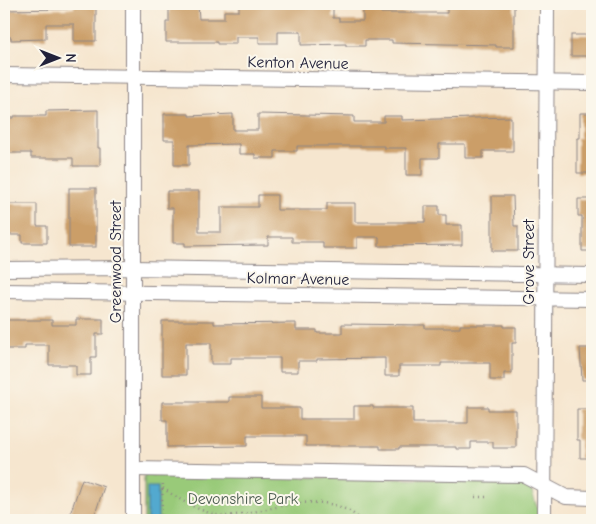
<svg xmlns="http://www.w3.org/2000/svg" width="596" height="524" font-family="'Comic Neue',sans-serif">
<style>
.green{fill:#99ca79;stroke:#5e765a}
.water{fill:#52a9cf;stroke:#3a6685}
.building{fill:#cb9e67}
.lines{fill:none;stroke-linecap:round;stroke-linejoin:round}
.street-casing{stroke:#8c8485;stroke-width:16}
.path{stroke:#8c8485;stroke-width:2.5;stroke-dasharray:1 4;stroke-linecap:butt}
.street{stroke:#fff;stroke-width:14}
.labels{text-anchor:middle;stroke-width:4;stroke-linejoin:round;paint-order:stroke}
.street-label{font-size:16px;fill:#22223b;stroke:#fbf7ec}
.park-label{font-size:16px;fill:#4c5d51;stroke:#fbf7ec}
</style>
<rect width="100%" height="100%" fill="#fbf7ec"/>
<filter id="ink" filterUnits="userSpaceOnUse"><feTurbulence type="fractalNoise" baseFrequency=".02" numOctaves="2"/><feDisplacementMap in="SourceGraphic" scale="10" xChannelSelector="R" yChannelSelector="G"/><feConvolveMatrix kernelMatrix="1 2 1 2 8 2 1 2 1" color-interpolation-filters="sRGB"/></filter>
<filter id="wash" filterUnits="userSpaceOnUse"><feTurbulence type="fractalNoise" baseFrequency=".0096" numOctaves="4" result="noise"/><feDisplacementMap in="SourceGraphic" scale="20" xChannelSelector="R" yChannelSelector="G"/><feGaussianBlur stdDeviation="1.12" result="paint"/><feColorMatrix in="noise" values="0 0 0 0 0 0 0 0 0 0 0 0 0 0 0 0 0 1.4 0 .05"/><feComposite in="paint" operator="in"/></filter>
<g filter="url(#wash)">
<rect width="100%" height="100%" fill="#f6e6cf"/>
<path class="green" d="M144,475L528,481L538,510V520H144Z"/>
<rect class="water" x="147" y="487" width="11" height="33"/>
<g id="blocks">
<g class="building">
<path d="M74,4H96V41H74V24H46V39L11,40V37H4V10L66,9L74,8Z"/>
<path d="M169,4H198L199,19H224V11H239V4L333,5V18H339V21H363V4H381V13H447V4H514V47H496V45L392,43V40H365V46H346V44L301,45V32H278V43H259V37H236V44H217V42H166V22H169Z"/>
<rect x="571" y="35" width="21" height="21"/>
<path d="M98,110V148H100V166H73V158H31V153H4V118H14V116H46V111Z"/>
<path d="M580,113H592V173H577V138H580Z"/>
<path d="M164,114H189V116L233,114V130H258V114L354,116V122H384V116H402V120L511,117V139H513V151H483V158H465V144H439V158H422V175H406V148H384V146H297V151H275V158H255V154H239V144L189,145V165H174V140H164Z"/>
<rect x="69" y="188" width="27" height="59"/>
<path d="M167,191H199V232H221V207H258V195H277V210H327V203H355V222H425V206H439V215H446V225H462V245L379,246V237H357V248H323V242H292V237H268V245L185,246V243H173V208H167Z"/>
<path d="M492,196H513L514,226H518V251H492Z"/>
<path d="M578,199H592V251H582V216H578Z"/>
<path d="M4,204H37V226H47V243H22V235H4Z"/>
<path d="M76,319H103V334H96V357H91V375H76V365H49V345H25V349H4V320H52V325H76Z"/>
<path d="M162,321H214V324L296,323V330H317V333H342V324L425,325V328H460V325H504V327H516V343H512V373H504V380H490V363H441V366H399V376H385V358L317,359V361H298V372H280V358H231V364H211V343H186V375H162Z"/>
<path d="M580,348H592V380H582Z"/>
<path d="M229,397H261V408H300V419H354V406H373V408H413V423H468V407H488V410H516V448H493V442H471V449H456V447H399V449H380V446H306V436H247V446L167,447V420H162V402H229Z"/>
<path d="M577,409H592V458H580V440H577Z"/>
<path d="M82,479L104,487L93,520H68Z"/>
</g>
</g>
</g>
<g filter="url(#ink)">
<use href="#blocks" fill-opacity="0" stroke="#8c8485" stroke-width="1"/>
<g class="lines">
<defs>
<g id="street">
<path d="M133,4V520"/>
<path d="M4,75L592,83"/>
<path d="M4,269L132,268L592,275"/>
<path d="M4,291L592,299"/>
<path d="M133,469L524,475L566,497L592,498"/>
<path d="M544,520L547,4"/>
</g>
</defs>
<use href="#street" class="street-casing"/>
<g class="path">
<path d="M163,488C177,499 209,517 227,516C265,513 308,492 345,509C351,511 356,516 361,520"/>
<path d="M475,497H488"/>
<path d="M161,520L163,481"/>
</g>
<use href="#street" class="street"/>
</g>
</g>
<g class="labels">
<g class="street-label">
<text transform="translate(298 62) rotate(1)" y="6">Kenton Avenue</text>
<text transform="translate(115 262) rotate(-90)" y="6">Greenwood Street</text>
<text transform="translate(528 262) rotate(-90)" y="6">Grove Street</text>
<text transform="translate(298 278) rotate(1)" y="6">Kolmar Avenue</text>
</g>
<g class="park-label">
<text x="243" y="504">Devonshire Park</text>
</g>
</g>
<rect width="596" height="524" fill="none" stroke="#fbf7ec" stroke-width="20"/>
<g transform="translate(58 58) rotate(90)" stroke="#fbf7ec" stroke-width="4" paint-order="stroke">
<path d="M0-4L9 19L0 12L-9 19Z" fill="#22223b"/>
<text y="-8" font-size="14" font-weight="bold" text-anchor="middle" fill="#22223b">N</text>
</g>
</svg>
